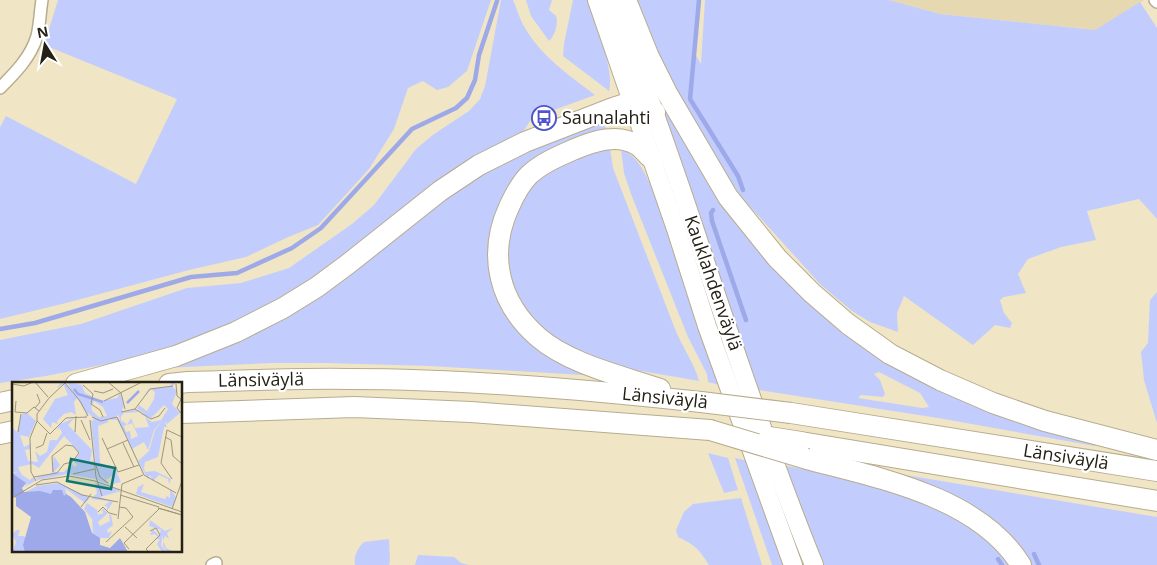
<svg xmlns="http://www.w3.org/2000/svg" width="1157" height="565" font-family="'Open Sans',sans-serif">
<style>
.built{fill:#e6d9b2}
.green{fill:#c3cdfd;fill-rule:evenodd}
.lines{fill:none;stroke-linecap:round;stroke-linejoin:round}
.stream{stroke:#9da9e8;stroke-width:4.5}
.street-casing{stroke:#b7ac8e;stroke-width:14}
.primary-casing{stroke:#b7ac8e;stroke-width:20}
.highway-casing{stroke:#b7ac8e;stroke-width:22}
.street{stroke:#fff;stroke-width:11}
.primary{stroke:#fff;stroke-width:18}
.highway{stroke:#fff;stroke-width:20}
.highway-bridge-casing{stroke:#b7ac8e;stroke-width:22;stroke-linecap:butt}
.highway-bridge{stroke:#fff;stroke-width:20}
.labels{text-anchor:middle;stroke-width:4.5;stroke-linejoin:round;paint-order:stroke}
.poi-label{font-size:18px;fill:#242015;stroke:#fff;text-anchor:start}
.street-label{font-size:18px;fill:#242015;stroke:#fff}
.inset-river{fill:none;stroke:#9da9e8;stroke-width:2.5}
.inset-road{fill:none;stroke:#9e967f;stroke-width:1}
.view{fill:#0f766e;fill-opacity:0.15;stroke:#0f766e;stroke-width:2.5}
.inset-edge{fill:none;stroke:#242015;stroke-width:2.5}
</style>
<rect width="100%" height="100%" fill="#f0e5c5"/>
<path class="built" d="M889,0H1144L1096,30L940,14Z"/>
<g class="green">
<path d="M58,0H491L467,71L448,87L437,90L423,81L408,88L394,129L369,169L318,225L286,238L246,257L189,270L66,303L0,319V127L6,116L136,184L177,99L44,45Z"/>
<path d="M501,0H513C517,9 520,20 525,28C542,57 569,75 595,95L532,118L521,135L284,300L211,335L142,357L46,376L0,383V340L81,324L187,288L241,283L289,268L352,224L374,205L416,149L434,134L469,111L480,99L485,86Z"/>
<path d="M526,0H552L549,10C550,11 555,15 556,16C559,23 554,37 549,41L531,16Z"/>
<path d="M573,0H589C595,20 615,72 609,91L563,56L564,44Z"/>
<path d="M636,0H699L694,52L701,64L705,0H889L940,14L1095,30L1140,2L1157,28V219L1139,199L1087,211L1096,240L1061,247L1028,259L1018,274L1026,293L1004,297L1000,300L1004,313L1012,323L1010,328L995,325L973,345L904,296L897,313L898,332L870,322L852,311L821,285L744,200L721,167L665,70Z"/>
<path d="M659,95L835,325L1096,444L1095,446L938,418L759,390L720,282L656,98ZM879,372L920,393L929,407L922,408L858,398L861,395L883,397L885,394L880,380L874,374Z"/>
<path d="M603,122L607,132L523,172L499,293L585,372L583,375L429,366L327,363H272L163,368L201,355L469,181L512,157Z"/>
<path d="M610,148L613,168L675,329C682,347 694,362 699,381C646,371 606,370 558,340C499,304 492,229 538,180C555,161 587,154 610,148Z"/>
<path d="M621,149C641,157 648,181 657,199L720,385L708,382L707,374L688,337L631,194L624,173Z"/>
<path d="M1157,292V423L1144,380L1141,352L1148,343L1150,300Z"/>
<path d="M708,453L728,458L738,490L724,493Z"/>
<path d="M735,458L748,461L786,565H772Z"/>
<path d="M782,465L844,477L932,504L983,533L1012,565H821Z"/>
<path d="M893,473L1157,517V565H1032L1018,543L977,511Z"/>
<path d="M741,498L762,565H709C699,549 695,545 678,537L676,530L684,512L693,504Z"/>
<path d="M389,539L390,561L389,565H355C353,556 358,548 364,542Z"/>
<path d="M418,555L454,557L461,563L469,565H415Z"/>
</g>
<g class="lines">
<g class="stream">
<path d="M699,0L690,99L738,176L743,190"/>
<path d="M713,210L711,213L712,221L746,320"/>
<path d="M0,329L35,323L191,277L237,273L292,248L321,228L412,129L456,108L467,98L475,80L479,55L497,1"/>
<path d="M1034,554L1039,565"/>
<path d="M998,559L1002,565"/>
</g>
<defs>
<g id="street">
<path d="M1155,0L1157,2"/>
<path d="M0,88C15,73 31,57 37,36C40,24 40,12 42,0"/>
<path d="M212,565L216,563"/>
</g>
<g id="primary">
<path d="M597,0L676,229L707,326L793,565"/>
<path d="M614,0C645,86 676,171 704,258C738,361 773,464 814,565"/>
</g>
<g id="highway">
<path d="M626,0L649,57L667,93L728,197L777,258L812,293L848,324L890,354L940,380L993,403L1045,421L1157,450"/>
<path d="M651,158C646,154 642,148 637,145C618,133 594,141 575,149C559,156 542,163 529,175C520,184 514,196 509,207C487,255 499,303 538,337C569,364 622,376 660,389"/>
<path d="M76,384L176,356L236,332L283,308L317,287L348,264L440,191L479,165L525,142L610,109L631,102L655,112"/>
<path d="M169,384L188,382C241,381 295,378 348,379C466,379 584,389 701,402"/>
<path d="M0,403L14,400"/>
<path d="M181,413L354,407L471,412L710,430"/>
<path d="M791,413L1157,471"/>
<path d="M0,434L14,431"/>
<path d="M801,442L1157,501"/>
<path d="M807,459C879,478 979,497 1021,565"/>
</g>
</defs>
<use href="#street" class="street-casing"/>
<use href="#primary" class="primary-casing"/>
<use href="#highway" class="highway-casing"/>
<use href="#street" class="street"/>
<use href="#primary" class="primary"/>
<use href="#highway" class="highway"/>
<defs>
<g id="highway-bridge">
<path d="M701,402L791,413"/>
<path d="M710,430L807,459"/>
<path d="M769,437L801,442"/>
</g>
</defs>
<use href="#highway-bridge" class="highway-bridge-casing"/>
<use href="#highway-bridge" class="highway-bridge"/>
</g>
<defs>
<symbol id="bus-ring" viewBox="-11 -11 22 22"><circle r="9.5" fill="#fff" stroke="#4f54cb" stroke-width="1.5"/><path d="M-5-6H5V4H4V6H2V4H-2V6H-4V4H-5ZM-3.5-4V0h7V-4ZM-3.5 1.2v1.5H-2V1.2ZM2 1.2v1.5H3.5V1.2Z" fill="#4f54cb"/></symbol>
</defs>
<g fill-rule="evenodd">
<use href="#bus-ring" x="530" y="104" width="28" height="28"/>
</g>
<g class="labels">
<g class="poi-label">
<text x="562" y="124">Saunalahti</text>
</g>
<g class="street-label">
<text transform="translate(713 283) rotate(71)" y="6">Kauklahdenväylä</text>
<text transform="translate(261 380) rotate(-1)" y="6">Länsiväylä</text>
<text transform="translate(665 398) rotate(6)" y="6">Länsiväylä</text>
<text transform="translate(1066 457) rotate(9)" y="6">Länsiväylä</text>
</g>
</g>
<g transform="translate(12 382)">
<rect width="170" height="170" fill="#f0e5c5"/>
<path d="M49,0L56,4L63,14L55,0L70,3L73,11L89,19L105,16L108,11L112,24L109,30L123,28L128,30L112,31L109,34V39L106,33L103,35L115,42L112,44L114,50L118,49L119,57L126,54L120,41L115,43L119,36L123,46L137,45L133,34L128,32H133L125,27L127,23L135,29L142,17L143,10L139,7L132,14L137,7L157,5L154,4H159V0H165L160,4L165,9L160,22L168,31L155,42L153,39L155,45H152L146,75L133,80L132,86L133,90L143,89L159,97L157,102L156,97L147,93L141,99L138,93L136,97L126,79L137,69L143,48L152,37L142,48L136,68L132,60L120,67L126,82L116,59L115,54L116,57L105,38L94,37L97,40L86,44L88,81L103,86L109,100L100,102L101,93L94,98L86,90L98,103L85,98L79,39L83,37L76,31L75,35L72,36L75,32L65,16L62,20L64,33L59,30L52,32L45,39L46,42L40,40L39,46L31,37L43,17L56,13L51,2L45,6ZM79,18L80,23L82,19L91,25L95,34L87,35L80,29ZM152,23L156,27L149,38L140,40L136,37L134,34L139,36ZM15,31L24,39L17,55L8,53L12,65L18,62L19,67L13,68L16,79L26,80L23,69L28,74L35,70L38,58H45L50,51L48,46L45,48L48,42L62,36L56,43L80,68L78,80L81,78L84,97L55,92L25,98L24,96L40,91L42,74L48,83L42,90H52L59,82L63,85L65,83L61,79L68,71L52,54L27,86L20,82L6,85L10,93L18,98L21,95L23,99L11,106L17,101L13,103L0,91L6,90H0V45L5,50L10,32ZM83,100L109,109L88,115L101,120L95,129V124H92L98,119L79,117L85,111ZM47,101L78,116L73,121L53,106L55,115L15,112L14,110L25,104ZM132,102L129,110L153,117L155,114L158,116V107L164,115L160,125L124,112L126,105ZM75,121L85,128L87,135V132H91L90,126L96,131L86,140L88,144L98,139L97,133H99L101,143L95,148L96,151L100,149L97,156H88L81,152L80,137L72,127ZM138,138L153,149L161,146L155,151L157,157L153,154L151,159L154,166L162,170H155L151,164V152L149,163L154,170H150L145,162L148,157H143L146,155L143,152L138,153L141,147L147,154L149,148L137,144ZM5,148H8L6,154H12L27,170H0L4,160L0,152Z" fill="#c3cdfd" fill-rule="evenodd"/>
<path d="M0,91L14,101L10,106L12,110L28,109L39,112L41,108H50L52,114L54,112L59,115L73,130L80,151L88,156V163L98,166L108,156L116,170H13L11,163L19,135L4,124V116L0,113Z" fill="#9da9e8"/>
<path class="inset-river" d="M62,7L66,12L91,20M115,21L127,9M58,116L47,137L81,170"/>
<path class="inset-road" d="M23,0L36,15M96,0L109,11L113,27M53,1L68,19L76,34M0,2L12,4L21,0M164,2L165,14L169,17M71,3L81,12L79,22L88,28L91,35M82,9L91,11L101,7M37,16L53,1M4,19L3,30L15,31L22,25L27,29M92,19L130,0M23,26L28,20L25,12M123,27L139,37L147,34L153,26M109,30L123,27L138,7L161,4M169,31L165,26L170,15M80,35L89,39L105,35M105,35L132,93L164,111M69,38L78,58M78,38L84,95L90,114M25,39L38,52L54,36L75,35M25,39V32L37,16M6,50L9,32M63,50L64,34M153,55L159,58L161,74L170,82M90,56L106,90L127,83M111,61L122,85M24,66L31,63L35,51M95,67L116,58M83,81L88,95L96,101M61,92L83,87M22,95L45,91L52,82L60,80L67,71L61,64L54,63L40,74L41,90M160,97L149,81L155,48L170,55M24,99L19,90L18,56L25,39M24,103L45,100L70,113L106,120M108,113L147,125M0,116L30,98L57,94L83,99L170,130M69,125L79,112M160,127L170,99M86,130L91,125L97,131L105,133M167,132L146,126L170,133M106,137L110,102L131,93M113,145L125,156M94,160L121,135L114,126L107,125M117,167L112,161L147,127M137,170L134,167L148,153L144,146L138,149"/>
<path class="view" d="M59,77L103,86L99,107L55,99Z"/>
<rect width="170" height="170" class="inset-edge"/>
</g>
<g transform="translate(45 45) rotate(349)" stroke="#ffffff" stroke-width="4" paint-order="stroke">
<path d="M0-4L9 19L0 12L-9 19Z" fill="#242015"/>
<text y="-8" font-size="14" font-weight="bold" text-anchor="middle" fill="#242015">N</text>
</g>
</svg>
